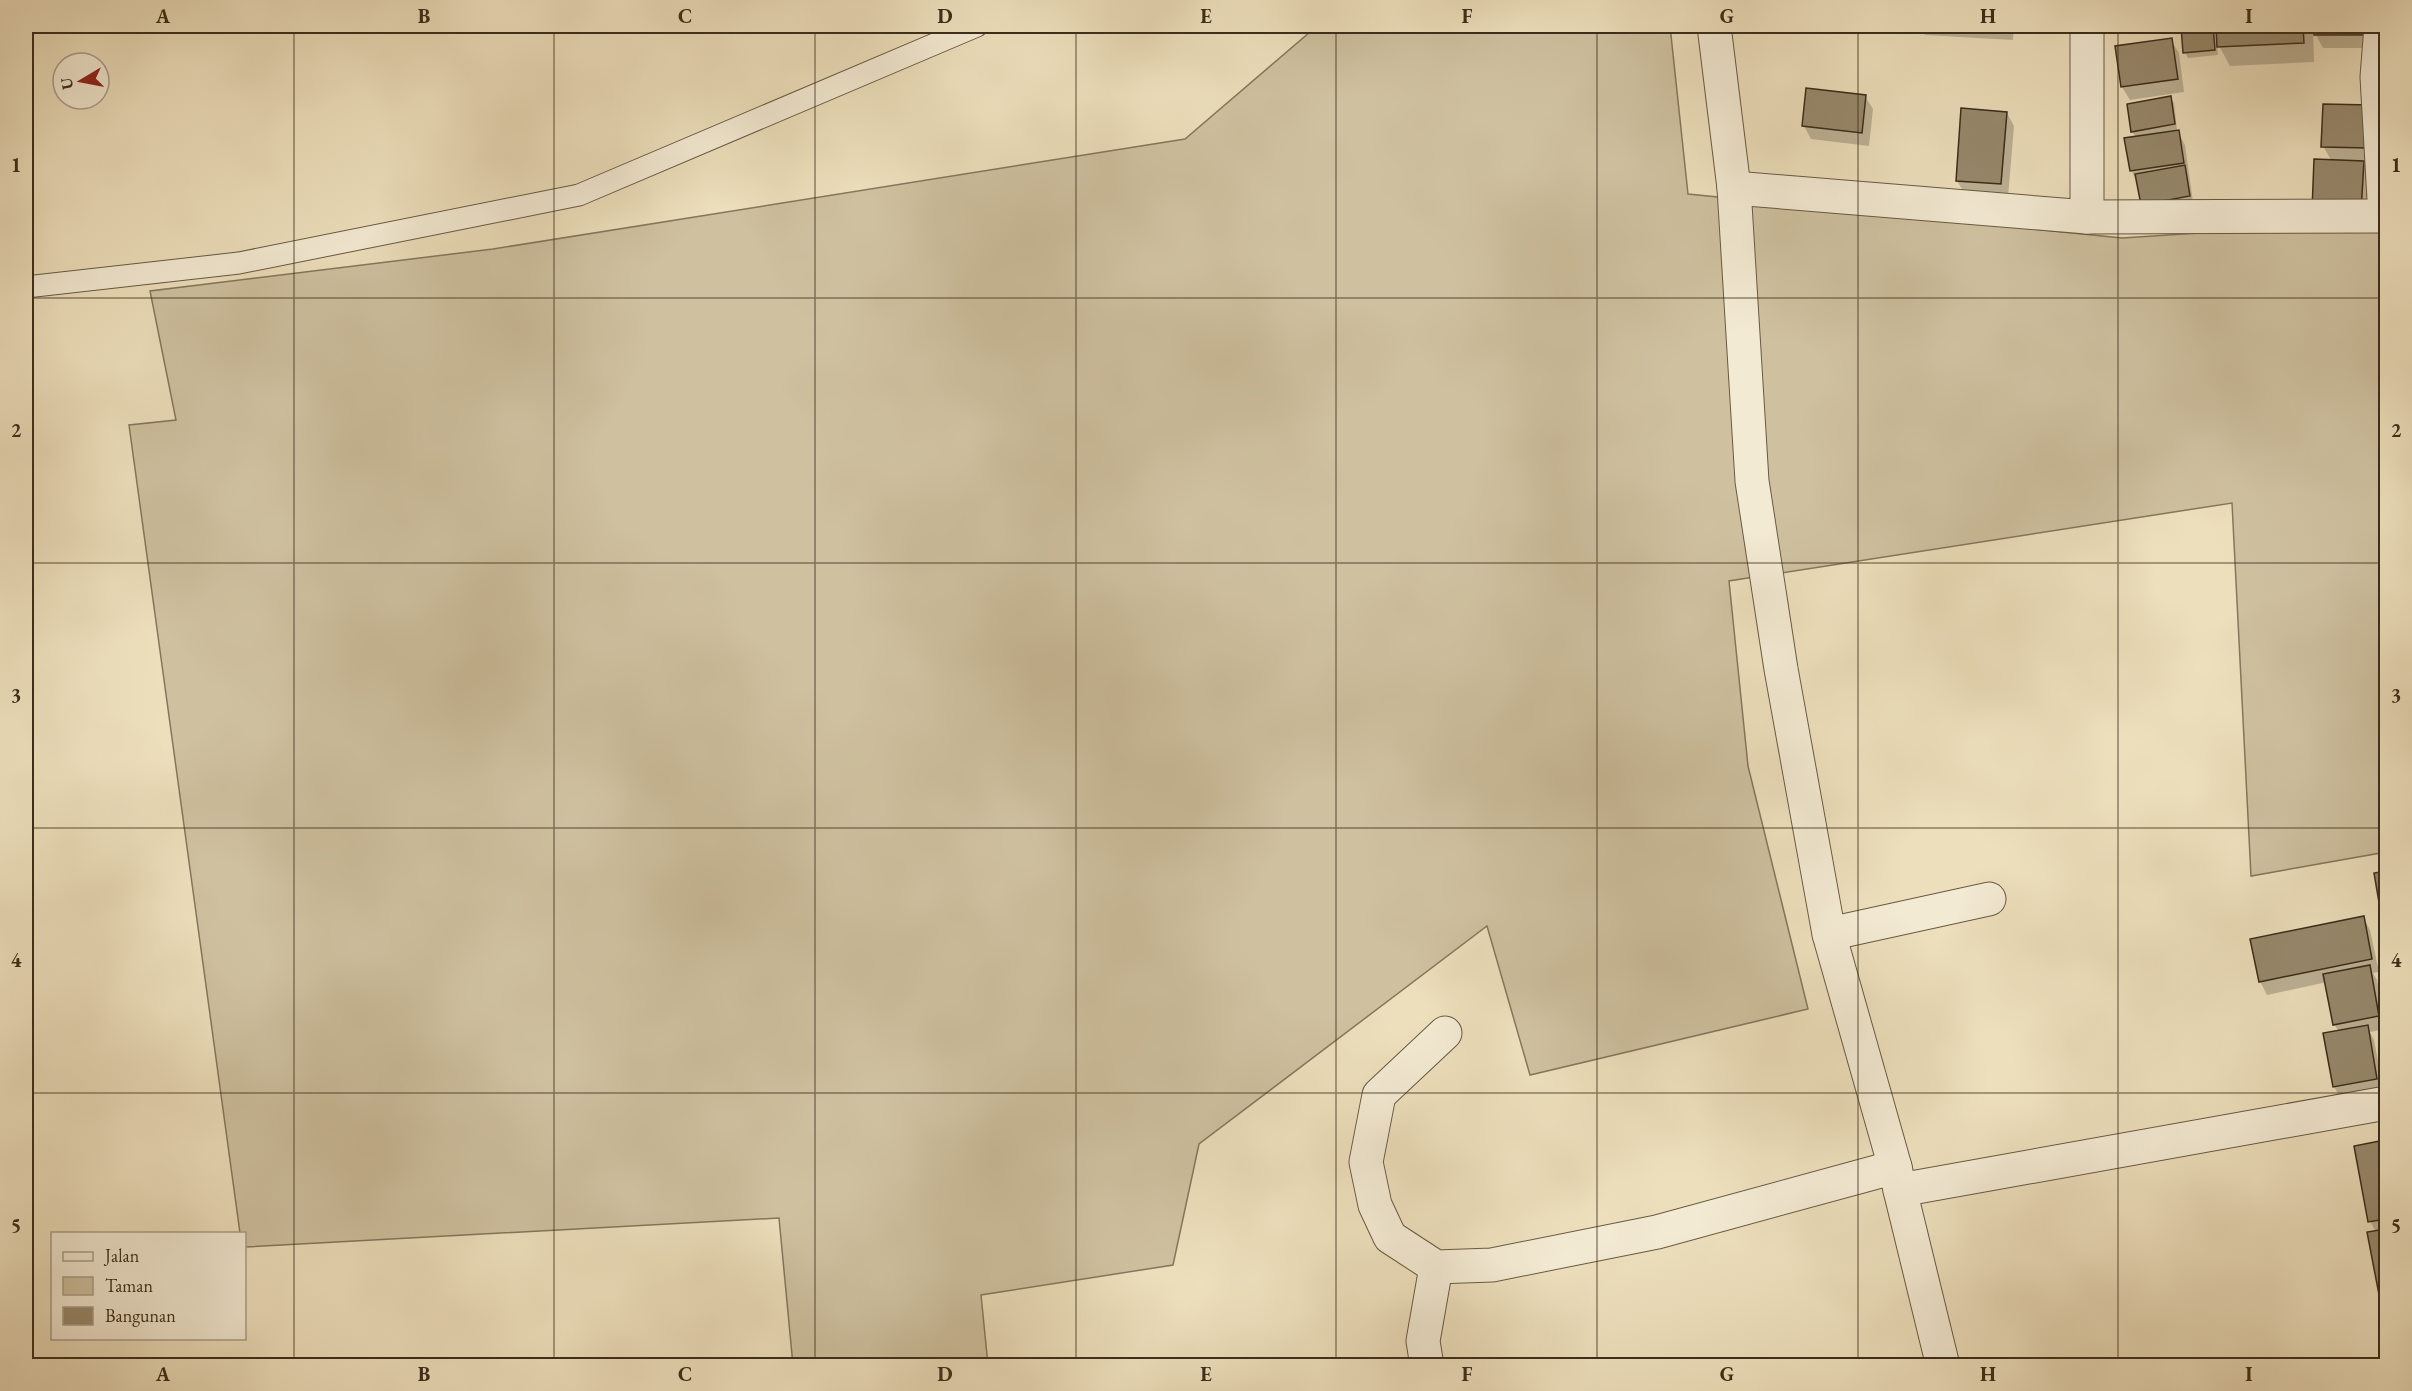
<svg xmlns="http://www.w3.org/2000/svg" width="2412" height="1391" font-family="'EB Garamond',serif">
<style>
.green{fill:#cfc1a0;stroke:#85775d;stroke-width:1.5}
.shadow{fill:#0003}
.building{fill:#988a6e;stroke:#3b2d1a;stroke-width:1.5}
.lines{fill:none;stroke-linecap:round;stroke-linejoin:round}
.service-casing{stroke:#685a42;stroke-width:23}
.minor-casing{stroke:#685a42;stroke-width:35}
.tertiary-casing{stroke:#685a42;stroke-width:35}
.service{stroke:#f3ead3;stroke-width:21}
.minor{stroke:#f3ead3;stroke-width:33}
.tertiary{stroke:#f3ead3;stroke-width:33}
.grid{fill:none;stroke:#3b2d1a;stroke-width:1.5;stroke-opacity:0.55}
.neatline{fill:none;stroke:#3b2d1a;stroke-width:2}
.grid-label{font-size:20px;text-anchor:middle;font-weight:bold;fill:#3b2d1a}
</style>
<rect width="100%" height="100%" fill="#eddfbc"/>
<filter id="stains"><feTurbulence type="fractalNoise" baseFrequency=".00333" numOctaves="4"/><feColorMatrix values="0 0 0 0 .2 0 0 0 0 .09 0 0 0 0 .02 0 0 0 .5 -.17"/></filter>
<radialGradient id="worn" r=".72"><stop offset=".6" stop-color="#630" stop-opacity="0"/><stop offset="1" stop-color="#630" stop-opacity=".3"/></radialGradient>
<path class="green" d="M1317,26H1670L1688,194L2122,238L2386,221V852L2251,876L2232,503L1729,581L1748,766L1808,1009L1530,1075L1487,926L1199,1144L1173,1265L981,1295L988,1365H793L779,1218L245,1247L244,1234L240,1233L129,425L176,420L150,291L493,249L1185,139Z"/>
<g class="shadow">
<path d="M1770,26H1798L1772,28Z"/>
<path d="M1919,26H2014L2013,40L1925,35Z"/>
<path d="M2182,26H2215L2216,36H2218V26H2312L2313,29H2315V26H2376V48H2323L2313,30L2314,62L2230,66L2217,42L2218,55L2188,58L2185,52Z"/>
<path d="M2171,40L2179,53L2184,92L2130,100L2122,87L2117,47Z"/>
<path d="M1865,96L1873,109L1869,146L1811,139L1804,126Z"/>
<path d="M2170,97L2174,103L2177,130L2185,145L2193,202L2146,211L2138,183L2131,170L2136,138L2132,131Z"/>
<path d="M2370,106L2376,160H2361L2371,176L2368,224L2323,146Z"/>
<path d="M2007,113L2014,126L2008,197L1965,194L1957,181Z"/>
<path d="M2386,872V920L2383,913L2376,874Z"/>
<path d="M2363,917L2370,930L2379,972L2373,973L2377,980L2386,1029L2370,1032L2374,1040L2384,1092L2342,1100L2334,1087L2339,1032L2335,1025L2327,982L2267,995L2260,981Z"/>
<path d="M2386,1038V1079L2380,1039Z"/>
<path d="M2385,1142L2386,1145V1326L2369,1234L2376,1232L2370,1221Z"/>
</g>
<g class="building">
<path d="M2181,26H2213L2215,50L2183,53Z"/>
<path d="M2216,26H2303L2304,43L2217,47Z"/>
<rect x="2314" y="26" width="55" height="9"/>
<path d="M2172,38L2178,79L2121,87L2115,46Z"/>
<path d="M1806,88L1866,95L1862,133L1802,126Z"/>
<path d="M2171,96L2175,124L2131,132L2127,104Z"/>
<path d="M2323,104L2371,105L2369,148L2321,147Z"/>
<path d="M1961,108L2007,112L2001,184L1956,181Z"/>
<path d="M2179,130L2184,163L2130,171L2124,138Z"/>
<path d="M2314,159L2364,161L2361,212L2312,210Z"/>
<path d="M2185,165L2190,196L2141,205L2135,174Z"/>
<path d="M2386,871V913L2381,914L2374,873Z"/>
<path d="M2364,916L2372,959L2259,982L2250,939Z"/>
<path d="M2370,965L2379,1016L2333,1025L2323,974Z"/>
<path d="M2368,1025L2377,1079L2333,1087L2323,1033Z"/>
<path d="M2386,1036V1089L2379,1037Z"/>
<path d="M2385,1140L2386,1219L2368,1222L2354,1146Z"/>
<path d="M2386,1229V1325L2385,1326L2367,1232Z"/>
</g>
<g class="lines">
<defs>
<path id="service" d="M26,287L239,263L579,195L977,26"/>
<g id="minor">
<path d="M1714,26L1734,188L1752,481L1781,669L1829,934L1895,1167L1900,1190"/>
<path d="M2087,26V217"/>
<path d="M2381,26L2377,77L2385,216"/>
<path d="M1734,188L2087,217L2386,216"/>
<path d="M1829,934L1989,899"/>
<path d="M1445,1033L1379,1095L1366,1162L1375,1205L1390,1237L1436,1267L1492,1265L1657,1232L1895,1167"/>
<path d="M1427,1366L1423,1341L1436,1267"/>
</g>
<path id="tertiary" d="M1943,1366L1900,1190L2386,1103"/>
</defs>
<use href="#service" class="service-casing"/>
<use href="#minor" class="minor-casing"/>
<use href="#tertiary" class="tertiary-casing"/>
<use href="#service" class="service"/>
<use href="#minor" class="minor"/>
<use href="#tertiary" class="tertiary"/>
</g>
<path class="grid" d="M294,26V1366M554,26V1366M815,26V1366M1076,26V1366M1336,26V1366M1597,26V1366M1858,26V1366M2118,26V1366M26,298H2386M26,563H2386M26,828H2386M26,1093H2386"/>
<rect width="2412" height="1391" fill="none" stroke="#eddfbc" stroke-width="66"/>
<rect x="51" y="1232" width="195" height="108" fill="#f3ead3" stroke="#a99e89" stroke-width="1.5"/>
<rect x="63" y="1252" width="30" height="9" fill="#f3ead3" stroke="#a99e89" stroke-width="1.5"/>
<text x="105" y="1262" font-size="18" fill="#3b2d1a">Jalan</text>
<rect x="63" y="1277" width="30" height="18" fill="#cfc1a0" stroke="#a99e89" stroke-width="1.5"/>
<text x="105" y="1292" font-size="18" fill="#3b2d1a">Taman</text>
<rect x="63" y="1307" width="30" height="18" fill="#988a6e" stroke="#a99e89" stroke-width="1.5"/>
<text x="105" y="1322" font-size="18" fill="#3b2d1a">Bangunan</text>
<g transform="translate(81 81) rotate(260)"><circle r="28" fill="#f3ead3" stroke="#a99e89" stroke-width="1.5"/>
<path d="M0-4.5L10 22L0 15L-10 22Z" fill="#8f2418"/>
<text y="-9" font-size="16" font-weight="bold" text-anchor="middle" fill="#3b2d1a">U</text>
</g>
<rect x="33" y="33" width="2346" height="1325" class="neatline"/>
<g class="grid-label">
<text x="163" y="23">A</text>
<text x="424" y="23">B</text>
<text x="685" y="23">C</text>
<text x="945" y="23">D</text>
<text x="1206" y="23">E</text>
<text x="1467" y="23">F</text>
<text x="1727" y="23">G</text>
<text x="1988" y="23">H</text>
<text x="2249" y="23">I</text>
<text x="16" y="172">1</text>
<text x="2396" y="172">1</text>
<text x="16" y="437">2</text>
<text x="2396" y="437">2</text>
<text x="16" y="702">3</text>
<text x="2396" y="702">3</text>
<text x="16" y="967">4</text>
<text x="2396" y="967">4</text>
<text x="16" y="1232">5</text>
<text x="2396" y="1232">5</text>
<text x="163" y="1381">A</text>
<text x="424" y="1381">B</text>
<text x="685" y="1381">C</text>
<text x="945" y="1381">D</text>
<text x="1206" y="1381">E</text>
<text x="1467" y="1381">F</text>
<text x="1727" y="1381">G</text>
<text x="1988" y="1381">H</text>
<text x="2249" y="1381">I</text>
</g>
<rect width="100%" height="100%" filter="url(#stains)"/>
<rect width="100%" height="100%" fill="url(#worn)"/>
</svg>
